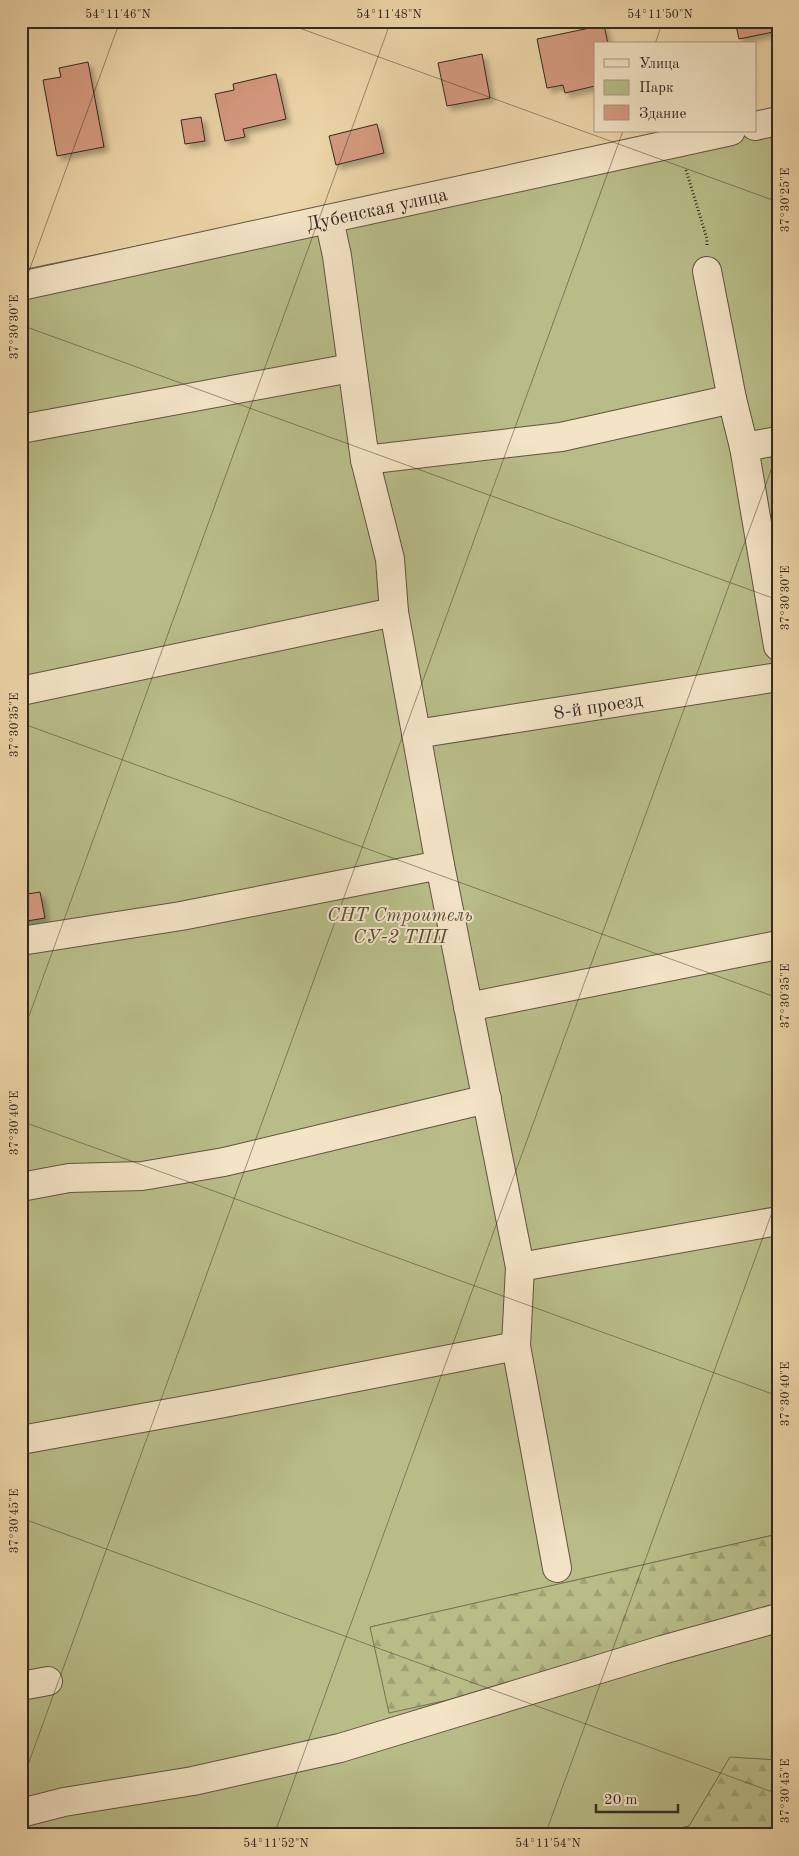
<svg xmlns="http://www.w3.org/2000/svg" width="799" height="1856" font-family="'Old Standard TT',serif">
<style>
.green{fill:#b8bd88;stroke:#767255}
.forest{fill:url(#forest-firs);stroke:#767255}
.building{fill:#d59a80;stroke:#342722;filter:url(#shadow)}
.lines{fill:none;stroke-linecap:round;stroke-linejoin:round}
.minor-casing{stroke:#625244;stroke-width:30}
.path{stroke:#342722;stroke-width:3;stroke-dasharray:1 2.5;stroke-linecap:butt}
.minor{stroke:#f3e4c6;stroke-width:28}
.ticks{fill:none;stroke:#342722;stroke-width:1;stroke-opacity:0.45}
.labels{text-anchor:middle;stroke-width:4;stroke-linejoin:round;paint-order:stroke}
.street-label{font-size:19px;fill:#342722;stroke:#f3e4c6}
.park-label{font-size:19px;font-style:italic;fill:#554c3c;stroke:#f3e4c6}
.neatline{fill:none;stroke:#342722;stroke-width:2}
.ticks-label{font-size:12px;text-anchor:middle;fill:#342722}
</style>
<defs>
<pattern id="forest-firs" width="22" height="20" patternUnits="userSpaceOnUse" patternTransform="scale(1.25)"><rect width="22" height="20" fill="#b8bd88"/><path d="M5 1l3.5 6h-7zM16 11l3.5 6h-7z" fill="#9fa275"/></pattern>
<filter id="shadow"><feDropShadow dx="4.5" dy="4.5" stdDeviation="2.5" flood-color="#0004"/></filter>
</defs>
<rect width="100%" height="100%" fill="#ecd5a8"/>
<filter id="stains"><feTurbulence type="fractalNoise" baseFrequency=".004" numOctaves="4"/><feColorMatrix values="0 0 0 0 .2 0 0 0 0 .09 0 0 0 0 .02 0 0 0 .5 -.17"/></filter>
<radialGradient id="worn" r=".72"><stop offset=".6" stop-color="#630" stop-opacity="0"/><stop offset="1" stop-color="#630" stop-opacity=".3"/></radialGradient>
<path class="green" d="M778,107V1534L371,1627L778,1606V1760L730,1758L689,1826L651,1835H21V270L525,167L755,131V112Z"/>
<g class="forest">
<path d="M778,1534V1606L498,1689L389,1713L370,1627Z"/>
<path d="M730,1757L778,1760V1835H651L689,1826Z"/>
</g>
<g class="building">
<path d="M735,21H778V31L739,39Z"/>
<path d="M604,25L608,44H595V86L565,93L563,85L547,88L537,39Z"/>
<path d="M482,54L490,98L447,106L438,63Z"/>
<path d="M88,62L104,147L57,156L43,80L61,77L59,68Z"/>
<path d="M276,74L286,119L243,129L245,137L225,141L215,94L234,90L233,84Z"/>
<path d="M201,117L205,141L185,144L181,120Z"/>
<path d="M377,124L384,153L336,165L329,136Z"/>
<path d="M40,892L45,918L21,922V895Z"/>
</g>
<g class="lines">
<defs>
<g id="minor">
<path d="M755,126L778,121"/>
<path d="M329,219L337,256L365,460L390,559L394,612L440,865L520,1267L516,1346L557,1568"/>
<path d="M707,271L732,399L744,447L778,646"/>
<path id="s1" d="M21,286L731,131"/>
<path d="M21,429L351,368"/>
<path d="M744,447L778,441"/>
<path d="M365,460L561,437L732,399"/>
<path d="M21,691L394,612"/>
<path id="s2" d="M416,734L778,677"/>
<path d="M21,941L181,916L440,865"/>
<path d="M468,1007L778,945"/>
<path d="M21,1187L69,1178L142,1176L224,1162L487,1099"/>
<path d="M520,1267L778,1221"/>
<path d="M21,1440L219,1404L516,1346"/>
<path d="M21,1686L48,1681"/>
<path d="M21,1813L64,1802L193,1781L340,1748L662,1650L778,1618"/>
</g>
</defs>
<use href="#minor" class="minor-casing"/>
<path class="path" d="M686,170L707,239V245"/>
<use href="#minor" class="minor"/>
</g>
<path class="ticks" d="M280,21L778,202M655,44L663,21M21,293L120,21M21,325L778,600M21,723L778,998M21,1038L391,21M21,1121L778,1396M21,1518L778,1794M21,1784L623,131M274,1835L778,451M545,1835L778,1196"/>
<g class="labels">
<g class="street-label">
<text dy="7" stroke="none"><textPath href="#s1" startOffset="364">Дубенская улица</textPath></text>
<text dy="7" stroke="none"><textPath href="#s2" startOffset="184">8-й проезд</textPath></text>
</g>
<g class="park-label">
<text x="400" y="921">СНТ Строитель<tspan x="400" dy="22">СУ-2 ТПП</tspan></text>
</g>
</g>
<rect width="799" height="1856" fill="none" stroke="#ecd5a8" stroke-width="55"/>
<rect x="594" y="42" width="162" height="90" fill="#f3e4c6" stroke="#a79884"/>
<rect x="604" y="59" width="25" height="8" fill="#f3e4c6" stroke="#a79884"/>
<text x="639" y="68" font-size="15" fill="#342722">Улица</text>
<rect x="604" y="80" width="25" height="15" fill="#b8bd88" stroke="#a79884"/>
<text x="639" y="92" font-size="15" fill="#342722">Парк</text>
<rect x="604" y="105" width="25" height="15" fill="#d59a80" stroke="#a79884"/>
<text x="639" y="118" font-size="15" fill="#342722">Здание</text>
<path d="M596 1804v8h82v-8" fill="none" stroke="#342722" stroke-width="2.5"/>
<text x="604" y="1804" font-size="15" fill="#342722" stroke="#f3e4c6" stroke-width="4" paint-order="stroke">20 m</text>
<rect x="28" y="28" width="744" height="1800" class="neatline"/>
<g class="ticks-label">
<text x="118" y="18">54°11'46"N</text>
<text x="389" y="18">54°11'48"N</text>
<text x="660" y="18">54°11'50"N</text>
<text transform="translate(785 200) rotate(-90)" y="4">37°30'25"E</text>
<text transform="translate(14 327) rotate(-90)" y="4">37°30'30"E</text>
<text transform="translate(785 598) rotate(-90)" y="4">37°30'30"E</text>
<text transform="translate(14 725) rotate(-90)" y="4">37°30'35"E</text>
<text transform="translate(785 996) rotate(-90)" y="4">37°30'35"E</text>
<text transform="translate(14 1123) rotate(-90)" y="4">37°30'40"E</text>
<text transform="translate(785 1394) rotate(-90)" y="4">37°30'40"E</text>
<text transform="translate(14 1521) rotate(-90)" y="4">37°30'45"E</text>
<text transform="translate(785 1791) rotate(-90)" y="4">37°30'45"E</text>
<text x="276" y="1847">54°11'52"N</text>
<text x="548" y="1847">54°11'54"N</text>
</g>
<rect width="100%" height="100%" filter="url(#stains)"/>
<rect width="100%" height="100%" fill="url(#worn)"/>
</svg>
